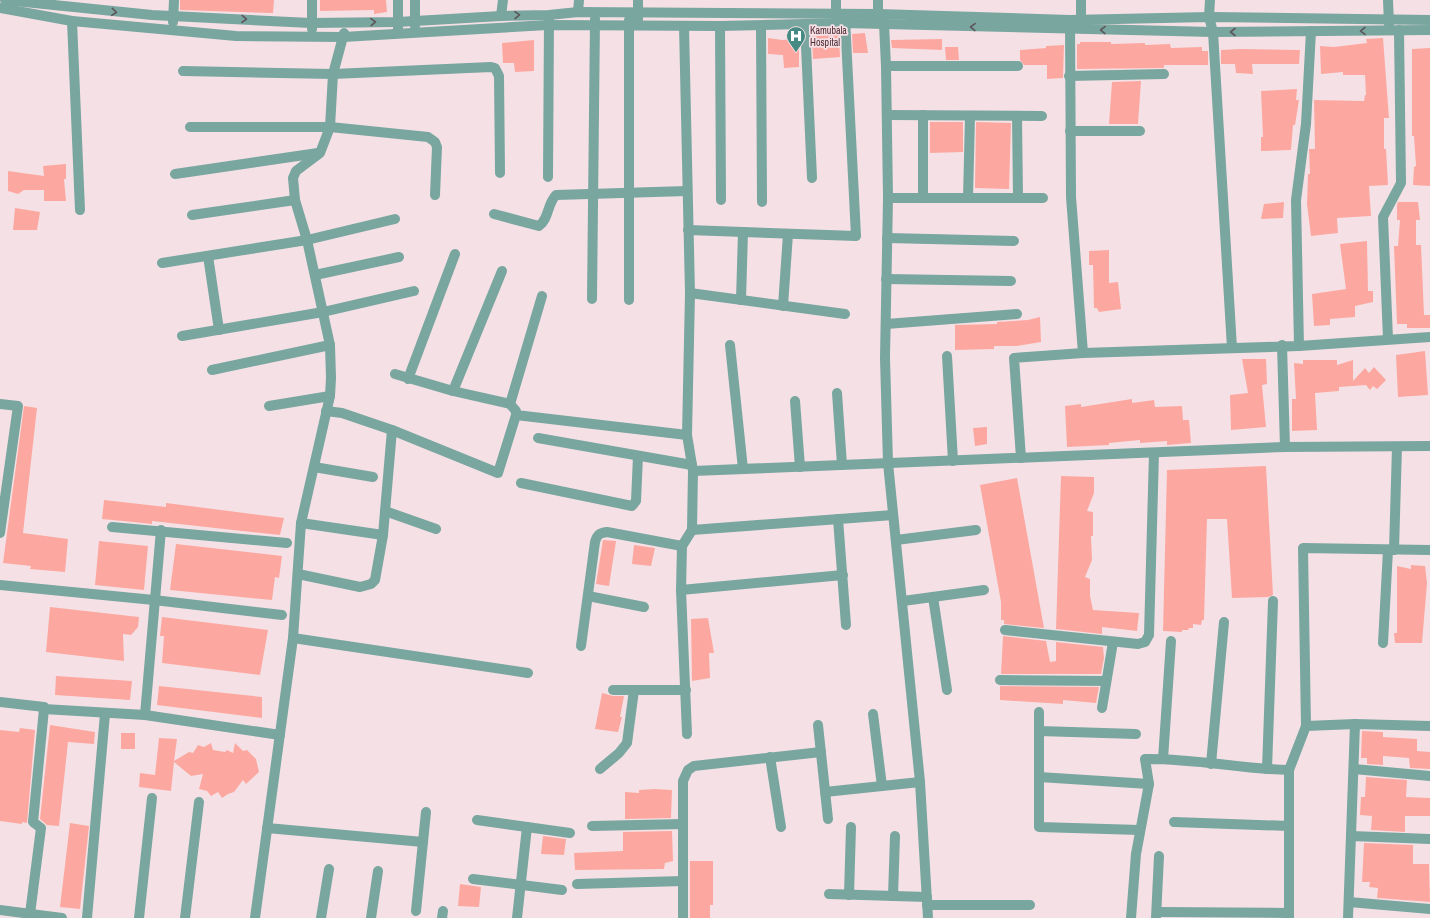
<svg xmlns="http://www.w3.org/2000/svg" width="1430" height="918" font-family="'Archivo Narrow',sans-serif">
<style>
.building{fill:#fca8a0}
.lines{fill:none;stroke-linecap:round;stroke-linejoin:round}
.minor{stroke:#79a69f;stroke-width:10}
.oneway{stroke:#5d5559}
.labels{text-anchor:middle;stroke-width:3.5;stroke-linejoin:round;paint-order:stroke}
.poi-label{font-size:10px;fill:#4e2a33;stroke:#f5e1e5;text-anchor:start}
</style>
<rect width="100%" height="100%" fill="#f5e1e5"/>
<g class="building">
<path d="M180,0H274L273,13L180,10Z"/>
<path d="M320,0H386L387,12L374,14V10L320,11Z"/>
<path d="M865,33L868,53H853L852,34Z"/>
<path d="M839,34L840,57L813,59L812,36Z"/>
<path d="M768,38L782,40L799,39V67L784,68L783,55L768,54Z"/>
<path d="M1383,38L1389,118H1384V149H1386L1388,185L1369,186L1371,216L1337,218L1338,233L1311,236L1307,204L1308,174H1310L1309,149H1315L1314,100L1364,101L1365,95H1366L1365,75H1343V72L1321,74L1320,46L1334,47L1367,43L1366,39Z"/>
<path d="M942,39V50L892,48L891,40Z"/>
<path d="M534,40V71L515,72L514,63H503L502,43Z"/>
<path d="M1080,42H1111V44L1145,43V45L1170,44L1171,48L1202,47V51H1208V65H1164V68L1077,69V44H1080Z"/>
<path d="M1064,45L1063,78L1047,79V65H1024L1020,60V50L1046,48V46Z"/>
<path d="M945,47H958L959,60H946Z"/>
<path d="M1430,48V186L1413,185L1414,167L1416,166L1414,136H1412V49Z"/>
<path d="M1240,49L1300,50L1299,64H1252L1253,74L1236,73L1235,64H1221V50Z"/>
<path d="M1141,81L1138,124H1109L1112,82Z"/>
<path d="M1297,89L1296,100H1299L1295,125H1293L1291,150L1261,151V137H1263L1261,91Z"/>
<path d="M930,122H963V152L930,153Z"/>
<path d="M976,122L1011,123L1009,189L975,188Z"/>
<path d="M66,164V179H64L66,201H44V190H24L18,194L8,191V171L44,176L43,166Z"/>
<path d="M1284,202L1283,218L1261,219L1264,204Z"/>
<path d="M1398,202H1418L1420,220H1416V245H1421L1424,315H1430V328H1407V324H1397L1394,246H1398L1400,220H1397V205Z"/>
<path d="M15,208L40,212L37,230H13Z"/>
<path d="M1367,241L1368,291H1373V302L1355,306V317L1330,319V325L1314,326L1312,294L1346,289L1340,244Z"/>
<path d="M1109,250V283L1118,282L1121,309L1099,312L1097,308H1094L1093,265H1089V251Z"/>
<path d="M1040,317L1041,342L1017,346H994V349L955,350V325L997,324V322L1028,320Z"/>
<path d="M1425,351L1428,395L1398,397L1396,355Z"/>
<path d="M1242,359H1266L1267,384L1262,385L1266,427L1231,430L1230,395L1248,393Z"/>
<path d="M1303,360H1337V365L1353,360V381L1365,368L1369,373L1374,367L1386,380L1377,389L1373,386L1370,390L1366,385L1339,387V391L1315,393L1317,430L1292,431V399H1296L1294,363L1303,364Z"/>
<path d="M1132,399V403L1154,400L1155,407L1182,406L1183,420H1189L1191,443L1167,445V441L1140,443V440L1109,443V445L1067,447L1065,406L1081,404V407Z"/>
<path d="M24,406L37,408L23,533L68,539L65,572L30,569L31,566L3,563Z"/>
<path d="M987,427V444L975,446L973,428Z"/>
<path d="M1266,466L1273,595L1268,597L1232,598L1227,519H1207L1204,620H1202L1201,625L1193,624V628H1189L1188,630H1182V632L1163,631L1167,470Z"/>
<path d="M1061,476L1094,477V493L1087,511L1093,512V536H1091L1092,560L1085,577L1090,579V596L1093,610L1139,613L1137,631L1102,627V634L1056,629Z"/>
<path d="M1017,478L1044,628L1004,624V620H1001V602L980,485Z"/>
<path d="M104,500L166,507V503L284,518L280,535L152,521V524L133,522L102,519Z"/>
<path d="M603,540L616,541L609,586L596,584Z"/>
<path d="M99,541L148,546L144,590L95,585Z"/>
<path d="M176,544L282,556L279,578L275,577L272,600L170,590Z"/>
<path d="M634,545L655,548L651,566L632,564Z"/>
<path d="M1411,565L1425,566L1427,583L1422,643H1395L1394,633H1397V566L1411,569Z"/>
<path d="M50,607L139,617L138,627L131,635L123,634L124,661L46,652Z"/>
<path d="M162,617L268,630L260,675L162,663L164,636H160Z"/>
<path d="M708,618L714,653H709L710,678L692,681L691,619Z"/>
<path d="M1003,636L1046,641L1050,662L1056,661V642L1103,647L1104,658L1101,674H1001Z"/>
<path d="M56,676L132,681L130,700L55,695Z"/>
<path d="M159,686L262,697V718L157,705Z"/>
<path d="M1000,686L1099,687L1096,703L1063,700V704L1000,700Z"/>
<path d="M602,693L613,696H624L620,717H622L618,732L595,729Z"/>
<path d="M50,725L95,732L94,744L68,742L59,826L47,825L40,819Z"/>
<path d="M20,728L35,730L27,823L22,822V824L0,821V730L19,732Z"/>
<path d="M1362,731L1383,732V737L1417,739V751L1430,752V769L1410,768L1409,758L1383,756V765L1367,764V758H1361Z"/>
<rect x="121" y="733" width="14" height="16"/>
<path d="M159,738L177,739L174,761L189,752L193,753L198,745L204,747L211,743L213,750L225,752L227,750L233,753L235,743L243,751L247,750L256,759L259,772L246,784L243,780L234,792L228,794L222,798L218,792L211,796L207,791L199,789L203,774L191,776L174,762L171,791L139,787L140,773L155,775Z"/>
<path d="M1366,777L1407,780L1406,797L1430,798V816H1405V832L1371,830L1372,816L1360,815L1361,797H1365Z"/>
<path d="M655,789L672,790L671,818L625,819V792L639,793V790Z"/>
<path d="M70,823L89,826L80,909L60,907Z"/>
<path d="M672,831L673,861L665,863L664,869L575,870L574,853L623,851V832Z"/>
<path d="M543,836L566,839L564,855L541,854Z"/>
<path d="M1364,843L1413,845V864H1429L1430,902L1377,898L1378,888L1369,887L1370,882H1362Z"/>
<path d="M690,861H713V905H710V918H690Z"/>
<path d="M460,884L481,887L479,907L458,906Z"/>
</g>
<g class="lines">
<g class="minor">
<path d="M5,0L152,15L311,23L398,22L501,16L549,15L578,12L878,14L1070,20L1209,17L1430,20"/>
<path d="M312,0V29"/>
<path d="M398,0V28"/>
<path d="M836,0V14"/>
<path d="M878,0V14L884,24L886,66L888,198L885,358L888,463L920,782L928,918"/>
<path d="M1081,0V19"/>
<path d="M1210,0L1209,17L1213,32L1232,348"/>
<path d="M1388,0L1389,24"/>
<path d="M0,8L72,21L236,36L343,37L548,25L720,26L844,23L1213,32L1430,30"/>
<path d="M578,12L579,0"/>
<path d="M501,16L503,0"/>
<path d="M638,20V0"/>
<path d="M72,21L80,210"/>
<path d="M173,22L174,0"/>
<path d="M1070,23L1071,197L1083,353"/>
<path d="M805,24L812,178"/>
<path d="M415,26V0"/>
<path d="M684,26L690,293L687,435L693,471L692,530L682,546L681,590L687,734"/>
<path d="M720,26L721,200"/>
<path d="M761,26L762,202"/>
<path d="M886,66H1018"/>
<path d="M183,71L333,74L491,67L495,68L499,76L500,173"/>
<path d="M1069,76L1164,74"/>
<path d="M887,115L1042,116"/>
<path d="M1017,116L1018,198"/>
<path d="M190,127H330L428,137L435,142L437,147L435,195"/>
<path d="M1070,131H1140"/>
<path d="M175,174L318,153"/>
<path d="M548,177L549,19"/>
<path d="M888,198H1043"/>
<path d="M923,198V115"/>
<path d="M968,198L970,116"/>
<path d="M494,214L539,226C549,219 547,204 556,195L687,191"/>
<path d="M192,215L295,200"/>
<path d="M688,230L856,236L845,18"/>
<path d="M887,238L1014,241"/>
<path d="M208,256L219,330"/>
<path d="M162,263L307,240L395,219"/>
<path d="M315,275L399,257"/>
<path d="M886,279L1011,281"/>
<path d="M690,293L845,314"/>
<path d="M592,299L595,19"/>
<path d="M629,300V20"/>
<path d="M741,300L743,232"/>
<path d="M783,306L788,234"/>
<path d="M886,324L1017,314"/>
<path d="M182,336L323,312L414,291"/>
<path d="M1388,339L1383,217L1401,183L1399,30"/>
<path d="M730,345L743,469"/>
<path d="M1282,345L1285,447"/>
<path d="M1299,346L1296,200L1306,124L1311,31"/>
<path d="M947,356L953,461"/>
<path d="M212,370L330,345"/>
<path d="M395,374L453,391L510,404L516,411V415L687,435"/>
<path d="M408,379L455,254"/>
<path d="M453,391L502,271"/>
<path d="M837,393L842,465"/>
<path d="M795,401L800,467"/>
<path d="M0,404L18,406L0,533"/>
<path d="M510,404L542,296"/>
<path d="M269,406L330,396"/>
<path d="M326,411L342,413L392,430L498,473L516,415"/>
<path d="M538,438L692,465"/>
<path d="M1021,458L1014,358L1083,353L1299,346L1430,337"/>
<path d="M314,467L373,477"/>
<path d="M693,471L1285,447L1430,446"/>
<path d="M521,483L632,506L636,501L638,456"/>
<path d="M385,511L436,529"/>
<path d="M838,519L846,625"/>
<path d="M301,523L383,535"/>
<path d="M112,527L287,543"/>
<path d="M692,530L893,515"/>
<path d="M896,540L976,530"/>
<path d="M1394,550L1397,447"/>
<path d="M298,574L360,587L371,584L375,580L383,535L392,430"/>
<path d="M0,585L154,600L282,615"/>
<path d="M681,590L843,575"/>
<path d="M588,596L644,607"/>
<path d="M933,597L947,690"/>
<path d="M903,601L984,590"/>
<path d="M1005,630L1138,644L1145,642L1149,635L1154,453"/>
<path d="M293,638L528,673"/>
<path d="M1383,643L1388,550"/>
<path d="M581,646L595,542C597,535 599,533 607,532L682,546"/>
<path d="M1000,680L1106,681"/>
<path d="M613,690H686"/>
<path d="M0,702L44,707V709L145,715L280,735"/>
<path d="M1102,708L1113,642"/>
<path d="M1039,712V827L1140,830"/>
<path d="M873,714L882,786"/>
<path d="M145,715L161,530"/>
<path d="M818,725L828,819"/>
<path d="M1306,726L1303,548L1430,550"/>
<path d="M1039,731L1136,734"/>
<path d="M770,757L781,827"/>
<path d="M1163,759L1171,641"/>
<path d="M1211,764L1224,622"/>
<path d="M600,769L619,753L627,743L634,690"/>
<path d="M1267,769L1273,601"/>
<path d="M1354,769L1430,776"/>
<path d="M1039,777L1149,784"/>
<path d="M825,792L920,782"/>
<path d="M477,820L570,833"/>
<path d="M1174,822L1289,826"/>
<path d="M592,826L683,824"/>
<path d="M267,828L423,842"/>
<path d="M1351,836L1430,839"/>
<path d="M473,879L562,890"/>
<path d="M577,884L683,881"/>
<path d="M829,894L927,897"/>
<path d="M849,895L851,827"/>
<path d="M893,896L895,836"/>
<path d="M1349,902L1430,909"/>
<path d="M927,905H1030"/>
<path d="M0,910L62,918"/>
<path d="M416,911L426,812"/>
<path d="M1157,912L1289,913"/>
<path d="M30,914L41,828L33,822L44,709"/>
<path d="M87,918L105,714"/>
<path d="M139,918L152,798"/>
<path d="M185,918L199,802"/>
<path d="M255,918L293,638L301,523L330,396L331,378L330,345L307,240L295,200L293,178L296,171L320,153L330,127L333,74L344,33"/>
<path d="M321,918L329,869"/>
<path d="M371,918L378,871"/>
<path d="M442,918L443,911"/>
<path d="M517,918L527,827"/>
<path d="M683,918V781L688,770L694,766L821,752"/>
<path d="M1131,918L1136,854L1149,784L1145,759C1193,758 1241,769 1289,770"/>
<path d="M1156,918L1159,856"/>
<path d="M1289,918V770L1306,726L1355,724L1430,726"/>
<path d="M1348,918L1355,724"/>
</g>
</g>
<defs><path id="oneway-chevron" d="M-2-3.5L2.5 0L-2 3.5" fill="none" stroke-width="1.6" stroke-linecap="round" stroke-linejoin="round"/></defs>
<g class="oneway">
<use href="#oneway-chevron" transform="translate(114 12) rotate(5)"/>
<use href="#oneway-chevron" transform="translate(517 15) rotate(-1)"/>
<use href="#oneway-chevron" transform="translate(244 19) rotate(2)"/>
<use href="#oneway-chevron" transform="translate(373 22) rotate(-2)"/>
<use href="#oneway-chevron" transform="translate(973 27) rotate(-178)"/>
<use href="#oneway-chevron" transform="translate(1103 30) rotate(-179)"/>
<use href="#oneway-chevron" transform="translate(1363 31) rotate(179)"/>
<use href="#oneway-chevron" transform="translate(1233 32) rotate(180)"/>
</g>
<defs>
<symbol id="hospital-pin" viewBox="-11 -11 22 30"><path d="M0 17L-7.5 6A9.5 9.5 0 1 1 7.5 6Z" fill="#458b83" stroke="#f5e1e5"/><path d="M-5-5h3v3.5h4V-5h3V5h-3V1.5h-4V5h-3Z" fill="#fff"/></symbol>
</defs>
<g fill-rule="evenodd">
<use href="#hospital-pin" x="785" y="25" width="22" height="30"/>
</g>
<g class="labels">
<g class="poi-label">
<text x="810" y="34">Kamubala<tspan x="810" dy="12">Hospital</tspan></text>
</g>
</g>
</svg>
